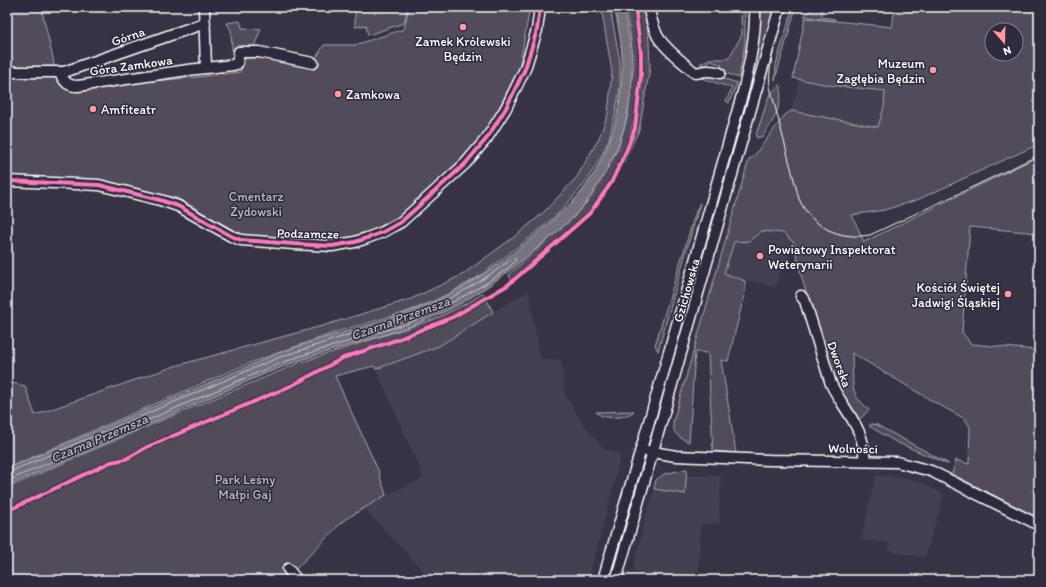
<svg xmlns="http://www.w3.org/2000/svg" width="1046" height="587" font-family="Itim,sans-serif">
<style>
.built{fill:#444051}
.green{fill:#514c5c;stroke:#a8a6ae;fill-rule:evenodd}
.water{fill:#76737f;stroke:#adabb2}
.lines{fill:none;stroke-linecap:round;stroke-linejoin:round}
.shore{stroke:#c8c7cc;stroke-width:1}
.minor-casing{stroke:#fff;stroke-width:13}
.minor{stroke:#2f2a3d;stroke-width:10}
.tram{stroke:#fff;stroke-width:1}
.cycleway-casing{stroke:#2f2a3d;stroke-width:6}
.cycleway{stroke:#fd7abc;stroke-width:4}
.poi-dot{fill:#ff9aa2;stroke:#2f2a3d;stroke-width:1.5}
.labels{text-anchor:middle;stroke-width:3;stroke-linejoin:round;paint-order:stroke}
.street-label{font-size:13px;fill:#fff;stroke:#2f2a3d}
.poi-label{font-size:13px;fill:#fff;stroke:#2f2a3d;text-anchor:start}
.park-label{font-size:13px;fill:#b9b7be;stroke:#2f2a3d}
.water-label{font-size:14px;font-style:italic;fill:#b4b2b9;stroke:#2f2a3d}
</style>
<rect width="100%" height="100%" fill="#373345"/>
<filter id="ink" filterUnits="userSpaceOnUse"><feTurbulence type="fractalNoise" baseFrequency=".025" numOctaves="2"/><feDisplacementMap in="SourceGraphic" scale="8" xChannelSelector="R" yChannelSelector="G"/><feConvolveMatrix kernelMatrix="1 2 1 2 8 2 1 2 1" color-interpolation-filters="sRGB"/></filter>
<g filter="url(#ink)">
<g class="built">
<path d="M800,79L828,85L886,91L884,107L878,128L791,111Z"/>
<path d="M762,231L783,233L794,242L785,270L781,269L775,288L754,281H745L724,273L734,242L749,241Z"/>
<path d="M529,291L539,355L545,360H561L565,394L580,420L604,449L621,454L615,480L588,580H432L364,508L386,495L424,478L376,369L439,346L493,312Z"/>
<path d="M876,475L906,478L927,485L944,495L925,557L888,551L890,543L861,540Z"/>
<path d="M686,476H721L719,523L701,524L698,579L639,574L633,569L644,523H656L644,522L654,489L685,492Z"/>
</g>
<g class="green">
<path d="M7,7H41L54,63L52,68L7,69Z"/>
<path d="M371,7H408L404,23L368,35L366,26L367,25L355,27V12Z"/>
<path d="M409,7H530L519,68L497,112L483,135L467,153L400,218L360,237L313,239L246,235L233,230L177,198L86,180L7,177V74L54,76L66,89L198,77L240,72L247,55L314,61L324,45H355L404,29Z"/>
<path d="M601,7H610L620,62V88L615,114L609,139L600,159L585,183L558,214L523,243L478,277L448,294L422,306L403,313L339,331L247,364L7,468V382L25,386L35,415L175,366L322,326L411,299L462,275L518,234L544,212L577,177L599,138L608,114L612,72Z"/>
<path d="M625,7H633C636,22 639,37 640,52C642,108 626,172 586,213C563,238 536,259 511,280L509,274L574,217L592,196L618,149L628,115L634,62L630,33Z"/>
<path d="M636,7H644L649,41L650,68L639,130L624,162L637,130L643,82V63L641,40Z"/>
<path d="M742,7H745V43L739,78L718,70L722,65L711,61L706,65L700,64L709,59H728L742,35L741,19L742,12Z"/>
<path d="M760,7H776L753,88L749,87L758,43Z"/>
<path d="M793,7H796L775,80L776,64Z"/>
<path d="M816,7H822V17L835,19V21L892,27L895,7H1039V144L917,200L884,210L852,215L864,242L1039,156V233L970,227L962,332L971,344L1036,350L1039,347V518L952,474L956,460L969,464L970,427L965,419L934,402L852,353L853,388L857,398L869,410L857,422L833,383L801,275L794,243L783,233L762,231L749,241L734,242L724,273L745,281V292L728,361L721,360L736,453L713,451L708,353L695,352L689,442C680,438 672,434 673,422L749,159L753,157L785,115L791,111L878,127L884,107L885,91L828,85L793,78L805,18L834,21L804,16ZM992,30H1016V54H992Z"/>
<path d="M240,21L242,28L261,29L253,49L232,50L231,30L227,23Z"/>
<path d="M704,72L737,83L729,103L726,101L732,88L701,78Z"/>
<path d="M779,85L781,86C781,109 775,118 763,136L757,138L756,135L769,96Z"/>
<path d="M727,177L664,393L666,379L722,182L724,178Z"/>
<path d="M700,203L658,351L655,345L696,211Z"/>
<path d="M483,293L493,312L439,346L376,369L374,366L335,376L378,470L386,495L344,520L285,580H7V488L134,432L299,363L435,319L469,302Z"/>
<path d="M634,411C626,419 603,420 596,412Z"/>
<path d="M871,424L877,425L949,464L945,463L896,442L869,426Z"/>
<path d="M687,469L685,494L654,489L656,480L664,474Z"/>
</g>
<path class="water" d="M614,7H623C627,27 632,47 632,67C633,120 612,173 577,213C563,228 547,240 531,253C501,278 469,302 433,317C390,336 345,345 301,360C289,364 278,369 267,373L7,486V469L279,353C296,347 313,341 330,336C361,327 392,319 422,307C461,291 494,269 527,242C544,228 561,214 576,198C606,164 621,118 622,73C623,51 619,28 614,7Z"/>
<g class="lines">
<path class="shore" d="M7,473L280,357L422,311C456,297 484,280 513,258L516,259L515,261L507,269L485,284L433,313L406,324L300,356L266,369L7,481"/>
<defs>
<g id="minor">
<path d="M204,7L206,68"/>
<path d="M648,7C651,17 653,28 658,37C667,51 683,62 695,73C707,71 708,70 720,73"/>
<path d="M7,72H64L205,23"/>
<path d="M59,72C65,81 66,86 78,86L188,70L233,65L237,64L239,52H259L313,63"/>
<path d="M7,181L99,185L160,200L178,206L231,236L241,240L294,244L332,246L355,242L367,238L383,232L401,222L465,164L487,138L506,108L525,69L537,30L540,7"/>
<path d="M801,296L805,301L831,384C843,409 867,431 864,461"/>
<path d="M647,451L676,456L770,460L897,462L931,471L1039,525"/>
<path d="M288,569L297,580"/>
<path d="M603,580L664,370L744,88C750,61 756,35 755,7"/>
<path d="M616,580L780,7"/>
</g>
</defs>
<use href="#minor" class="minor-casing"/>
<use href="#minor" class="minor"/>
<path class="tram" d="M786,7C780,33 767,60 770,87L799,199C812,228 840,240 870,235L958,194L1039,155"/>
<defs>
<g id="cycleway">
<path d="M7,181L99,185L160,200L178,206L231,236L241,240L294,244L332,246L355,242L367,238L383,232L401,222L465,164L487,138L506,108L525,69L537,30L540,7"/>
<path d="M7,511L111,462L126,459L147,447L293,385L343,358L396,340L453,317L508,285L590,213L611,183L627,149L635,128L641,75V53L635,7"/>
</g>
</defs>
<use href="#cycleway" class="cycleway-casing"/>
<use href="#cycleway" class="cycleway"/>
</g>
</g>
<g class="poi-dot">
<circle cx="463" cy="27" r="4"/>
<circle cx="933" cy="70" r="4"/>
<circle cx="338" cy="94" r="4"/>
<circle cx="93" cy="109" r="4"/>
<circle cx="760" cy="256" r="4"/>
<circle cx="1008" cy="294" r="4"/>
</g>
<g class="labels">
<g class="street-label">
<text transform="translate(128 36) rotate(-19)" y="5">Górna</text>
<text transform="translate(131 65) rotate(-8)" y="5">Góra Zamkowa</text>
<text transform="translate(308 233) rotate(1)" y="5">Podzamcze</text>
<text transform="translate(686 290) rotate(-74)" y="5">Gzichowska</text>
<text transform="translate(840 364) rotate(70)" y="5">Dworska</text>
<text transform="translate(853 448) rotate(1)" y="5">Wolności</text>
</g>
<g class="poi-label">
<text x="463" y="46" text-anchor="middle">Zamek Królewski<tspan x="463" dy="15">Będzin</tspan></text>
<text x="925" y="68" text-anchor="end">Muzeum<tspan x="925" dy="15">Zagłębia Będzin</tspan></text>
<text x="346" y="99">Zamkowa</text>
<text x="101" y="114">Amfiteatr</text>
<text x="768" y="254">Powiatowy Inspektorat<tspan x="768" dy="15">Weterynarii</tspan></text>
<text x="1000" y="292" text-anchor="end">Kościół Świętej<tspan x="1000" dy="15">Jadwigi Śląskiej</tspan></text>
</g>
<g class="park-label">
<text x="256" y="201">Cmentarz<tspan x="256" dy="15">Żydowski</tspan></text>
<text x="245" y="484">Park Leśny<tspan x="245" dy="15">Małpi Gaj</tspan></text>
</g>
<g class="water-label">
<text transform="translate(400 318) rotate(-20)" y="5">Czarna Przemsza</text>
<text transform="translate(99 438) rotate(-23)" y="5">Czarna Przemsza</text>
</g>
</g>
<rect width="1046" height="587" fill="none" stroke="#2f2a3d" stroke-width="24"/>
<rect x="12" y="12" width="1022" height="563" fill="none" stroke="#fff" stroke-width="1.5" filter="url(#ink)"/>
<g transform="translate(1004 42) rotate(160)"><circle r="19" fill="#2f2a3d" stroke="#827f8b"/>
<path d="M0-3L7 15L0 10L-7 15Z" fill="#ff9aa2"/>
<text y="-6" font-size="11" font-weight="bold" text-anchor="middle" fill="#ffffff">N</text>
</g>
</svg>
